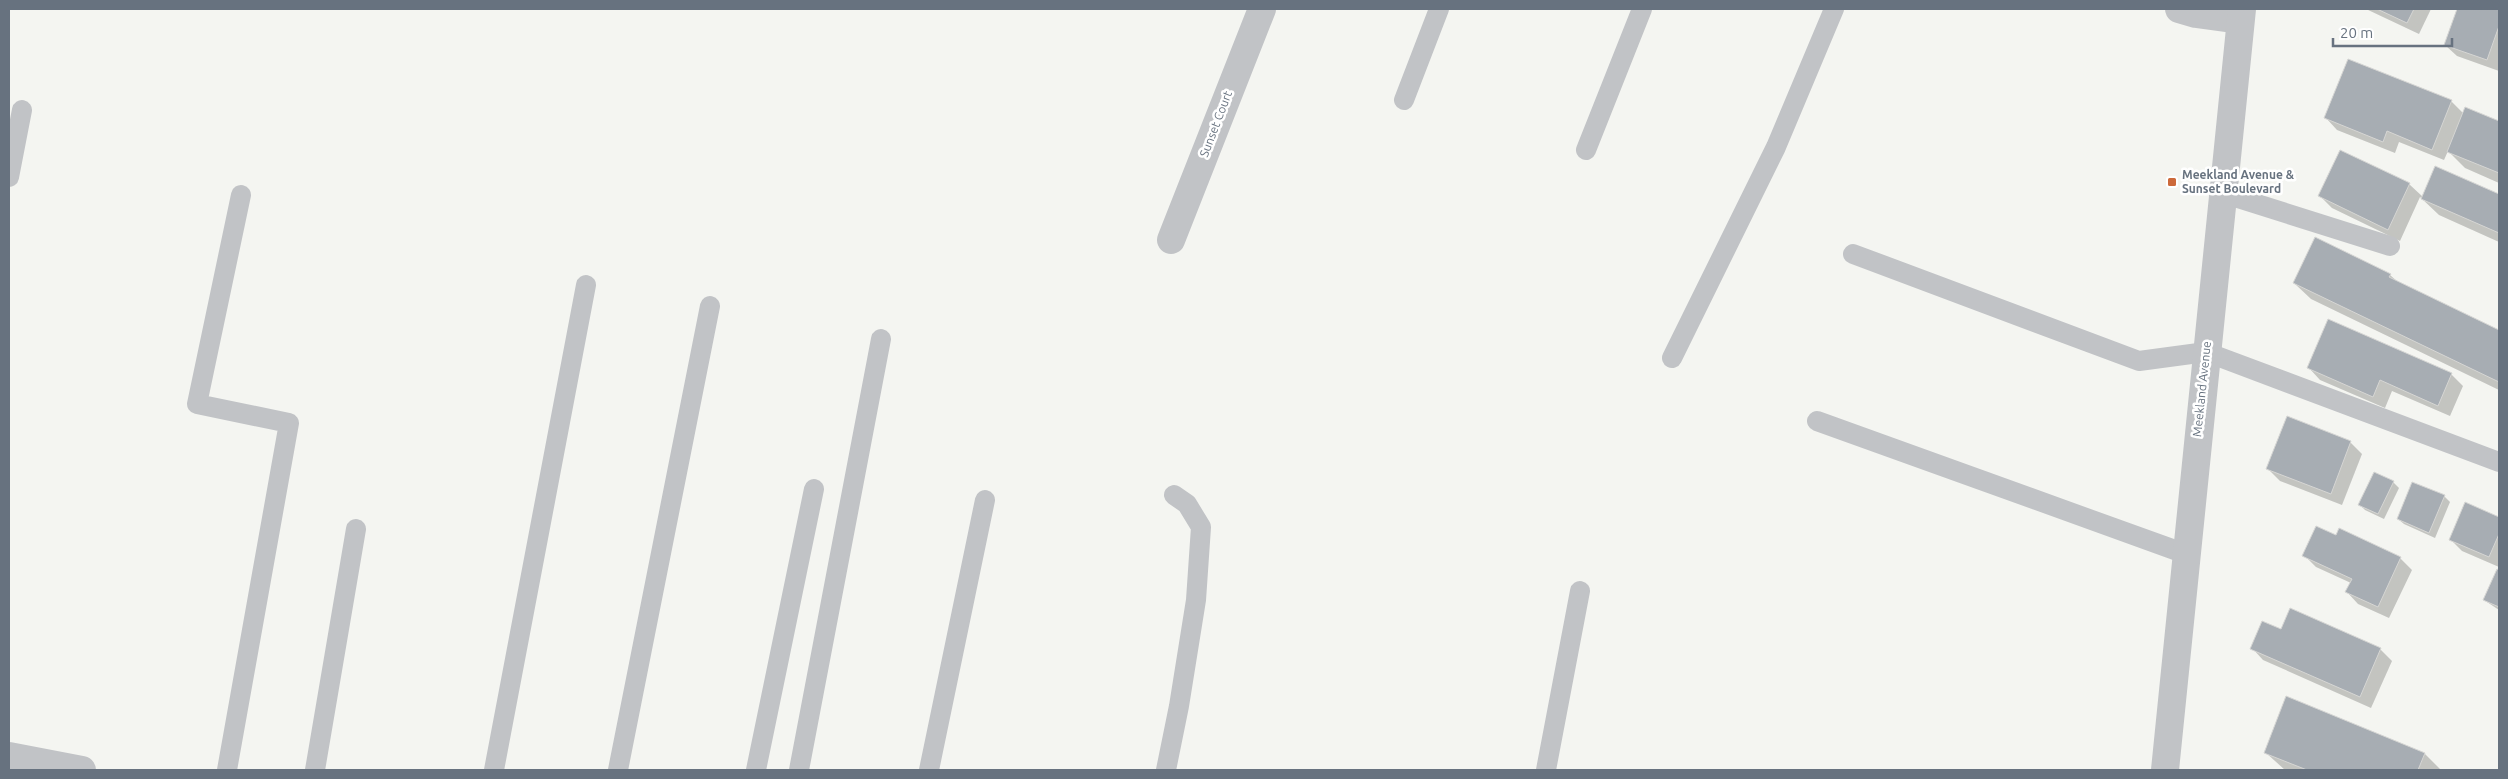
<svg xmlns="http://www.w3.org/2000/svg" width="2508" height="779" font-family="Ubuntu,sans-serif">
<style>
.shadow{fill:#0003}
.building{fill:#a7adb3;stroke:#d6d6d4}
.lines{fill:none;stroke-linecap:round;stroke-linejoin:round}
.service{stroke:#c1c3c6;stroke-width:20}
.minor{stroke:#c1c3c6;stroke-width:28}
.tertiary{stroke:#c1c3c6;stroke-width:28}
.poi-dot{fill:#cc693a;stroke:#fff;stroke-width:2}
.labels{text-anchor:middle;stroke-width:5;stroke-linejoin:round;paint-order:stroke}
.street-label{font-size:12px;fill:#67727f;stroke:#fff}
.poi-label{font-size:12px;font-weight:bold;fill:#67727f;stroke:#fff;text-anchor:start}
</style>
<rect width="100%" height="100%" fill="#f4f5f1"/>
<g class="shadow">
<path d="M2366,9H2431L2419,34Z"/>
<path d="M2458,9H2499V71L2457,56L2445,45Z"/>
<path d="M2451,101L2464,114L2466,108L2499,122V183L2465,168L2448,151L2444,160L2399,142L2395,153L2337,130L2326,118Z"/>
<path d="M2436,167L2499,195V242L2439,215L2420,197L2400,241L2332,208L2320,196L2409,184L2423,197Z"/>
<path d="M2390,275L2398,282L2499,331V390L2311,299L2294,283Z"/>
<path d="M2309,368L2451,374L2463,386L2450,416L2392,391L2385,408L2320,380Z"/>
<path d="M2350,442L2362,454L2342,505L2280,481L2268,469Z"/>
<path d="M2393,482L2399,488L2384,519L2365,510L2360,505Z"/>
<path d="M2444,496L2450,502L2435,538L2404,524L2398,519Z"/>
<path d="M2466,504L2499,518V567L2462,551L2450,539Z"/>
<path d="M2304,555L2400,558L2412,570L2389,618L2358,604L2347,592L2351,583L2316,567Z"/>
<path d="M2498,571L2499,572V610L2484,600Z"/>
<path d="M2282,630L2380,649L2392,661L2371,708L2263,660L2252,648Z"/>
<path d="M2265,752L2425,754L2441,770H2285Z"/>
</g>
<g class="building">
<path d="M2377,9H2414L2407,23Z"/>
<path d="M2457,9H2499V26L2487,60L2444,45Z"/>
<path d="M2348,59L2452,100L2432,150L2387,131L2383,142L2324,118Z"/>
<path d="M2465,107L2499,121V173L2447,152Z"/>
<path d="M2340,150L2410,183L2388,230L2318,196Z"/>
<path d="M2435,166L2499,194V233L2421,199Z"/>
<path d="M2315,237L2391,274L2389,277L2499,330V382L2293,283Z"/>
<path d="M2328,319L2452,373L2438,406L2380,380L2373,397L2307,368Z"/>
<path d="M2287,416L2351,441L2331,494L2266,469Z"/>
<path d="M2374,472L2394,481L2378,514L2358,505Z"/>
<path d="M2412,482L2445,495L2429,533L2397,519Z"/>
<path d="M2465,502L2499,517V534L2489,557L2449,540Z"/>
<path d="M2316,526L2336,535L2339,528L2401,557L2378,607L2345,592L2352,579L2302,556Z"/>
<path d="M2497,569L2499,570V607L2483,600Z"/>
<path d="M2290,608L2381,648L2360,697L2250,649L2262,621L2281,629Z"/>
<path d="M2286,696L2425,753L2418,770H2307L2264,753Z"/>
</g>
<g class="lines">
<g class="service">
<path d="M1404,100L1439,9"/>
<path d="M1586,150L1642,9"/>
<path d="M9,177L22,110"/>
<path d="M2222,193L2390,246"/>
<path d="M1853,254L2139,361L2206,352L2499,462"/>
<path d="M1672,358L1776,147L1834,9"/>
<path d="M1817,421L2186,554"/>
<path d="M227,770L289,423L197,404L241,195"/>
<path d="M315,770L356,529"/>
<path d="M494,770L586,285"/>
<path d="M618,770L710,306"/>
<path d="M756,770L814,489"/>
<path d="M799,770L881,339"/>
<path d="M929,770L985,500"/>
<path d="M1166,770L1179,706L1196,600L1201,527L1187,504L1174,495"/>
<path d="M1546,770L1580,591"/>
</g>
<g class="minor">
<path d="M2179,9L2196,14L2240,20"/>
<path d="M1171,240L1262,9"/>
<path d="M9,756L82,770"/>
</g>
<path class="tertiary" d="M2165,770L2242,9"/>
</g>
<rect class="poi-dot" x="2167" y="177" width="10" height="10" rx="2.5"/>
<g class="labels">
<g class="street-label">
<text transform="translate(1216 124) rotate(-69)" y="4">Sunset Court</text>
<text transform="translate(2202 389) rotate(-84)" y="4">Meekland Avenue</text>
</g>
<g class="poi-label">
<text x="2182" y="179">Meekland Avenue &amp;<tspan x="2182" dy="14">Sunset Boulevard</tspan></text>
</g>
</g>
<rect width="2508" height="779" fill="none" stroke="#67727f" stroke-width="20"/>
<path d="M2333 38v8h119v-8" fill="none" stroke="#67727f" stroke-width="2.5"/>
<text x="2340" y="38" font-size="15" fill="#67727f" stroke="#ffffff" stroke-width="4" paint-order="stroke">20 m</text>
</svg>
